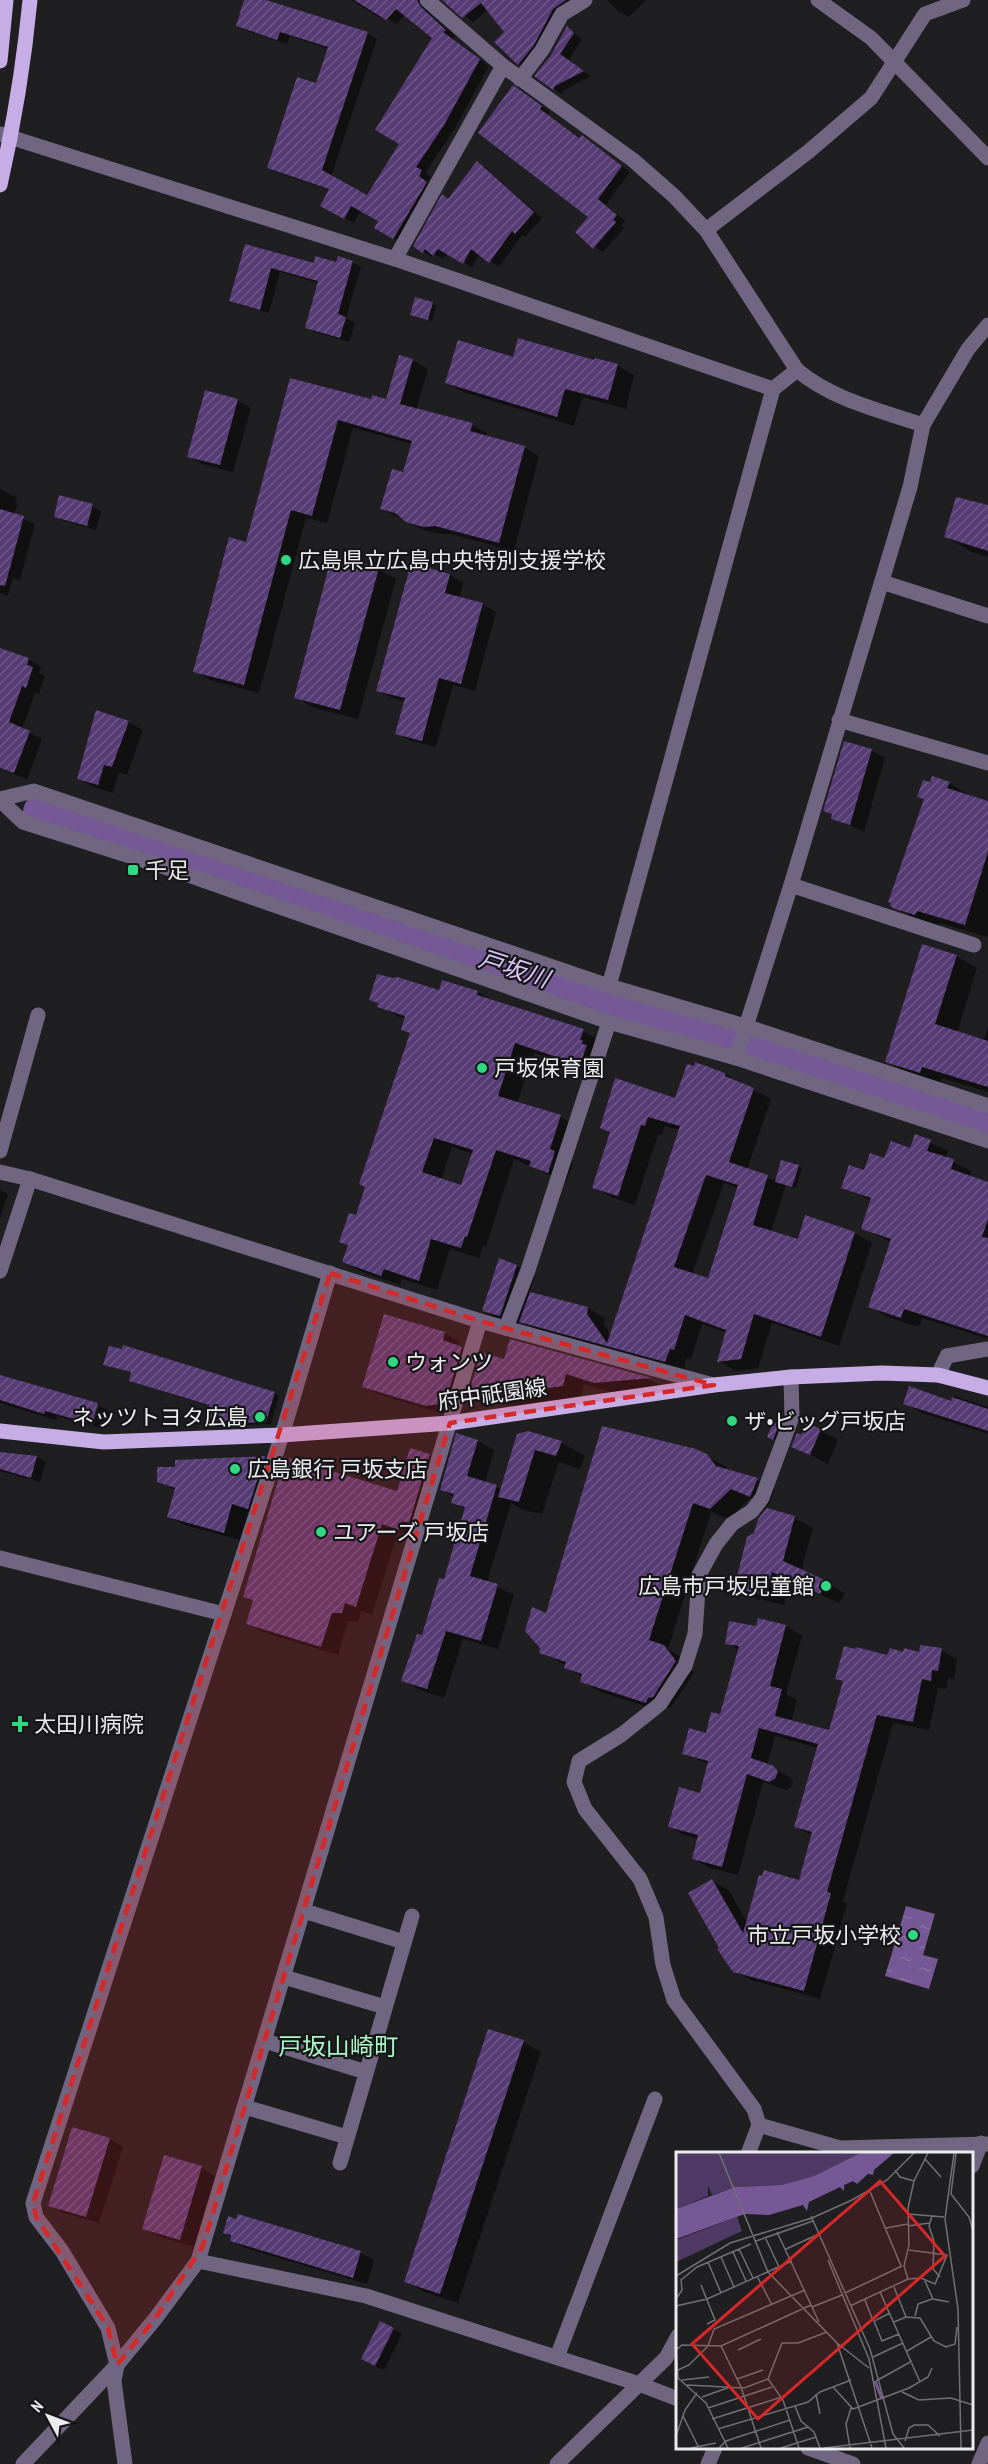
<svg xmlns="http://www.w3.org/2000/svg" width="988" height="2464" font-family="'PT Sans Narrow','Noto Sans JP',sans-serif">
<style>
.water{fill:url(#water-ripples)}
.shadow{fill:#0007;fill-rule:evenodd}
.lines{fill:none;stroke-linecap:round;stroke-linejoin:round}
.river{stroke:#755895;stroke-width:36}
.building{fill:url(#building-hatch);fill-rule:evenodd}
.minor{stroke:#716681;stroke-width:15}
.major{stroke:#c6ade6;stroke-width:15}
.marked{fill:#d62828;fill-opacity:0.2;stroke:#d62828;stroke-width:4.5;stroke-dasharray:12 8;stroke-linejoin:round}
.poi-dot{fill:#31d882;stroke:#161518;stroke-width:2}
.labels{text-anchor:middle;stroke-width:4.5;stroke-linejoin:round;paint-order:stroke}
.poi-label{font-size:22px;fill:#ecebed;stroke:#161518;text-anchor:start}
.street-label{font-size:22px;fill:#ecebed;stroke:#161518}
.water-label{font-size:24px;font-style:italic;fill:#ddc6fb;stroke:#161518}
.neighbourhood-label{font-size:24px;fill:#adf7c6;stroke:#161518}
.inset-river{fill:none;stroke:#755895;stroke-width:3}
.inset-road{fill:none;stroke:#717073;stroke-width:1.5}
.view{fill:#d62828;fill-opacity:0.15;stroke:#d62828;stroke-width:3}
.inset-edge{fill:none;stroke:#ecebed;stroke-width:3}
</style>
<defs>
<pattern id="water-ripples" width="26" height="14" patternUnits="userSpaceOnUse" patternTransform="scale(1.5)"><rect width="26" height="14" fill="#755895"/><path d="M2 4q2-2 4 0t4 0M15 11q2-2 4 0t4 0" fill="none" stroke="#8970a4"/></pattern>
<pattern id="building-hatch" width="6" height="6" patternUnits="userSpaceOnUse" patternTransform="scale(1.5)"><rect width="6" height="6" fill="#563b74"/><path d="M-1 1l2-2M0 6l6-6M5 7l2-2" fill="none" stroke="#6e5888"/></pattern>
</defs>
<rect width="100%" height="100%" fill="#1f1e21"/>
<path class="water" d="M906,1906L935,1914L923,1955L938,1959L929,1989L885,1976Z"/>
<g class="shadow">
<path d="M246,0H262L368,33L377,39L331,177L368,197L401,144L434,38L405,15L396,24L385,17L384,20L351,0H429L426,5L430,14L455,36L452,38L489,66L454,130L425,173L431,177L427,183L435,189L403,243L376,228L380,221L361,210L354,223L322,206L330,190L278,173L268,168L317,85L329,49L290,36L287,44L247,31L237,25Z"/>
<path d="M444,0H583L529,69L519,64L497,42L506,32L488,10L473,22Z"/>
<path d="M607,0H646L629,17L619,12Z"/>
<path d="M567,28L582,39L568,61L591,76L564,90L562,94L553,89L552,56Z"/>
<path d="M522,92L550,112L547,115L580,139L591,142L630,172L606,205L625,221L621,226L624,228L603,252L594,247L590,217Z"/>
<path d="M478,163L486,168L542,218L525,237L522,235L499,267L480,254L472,267L448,253L443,259L434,254L432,257L415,246Z"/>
<path d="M246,246L315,265L352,262L361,267L346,318L355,323L349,342L315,332L307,327L319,283L280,272L269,313L240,305L231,300Z"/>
<path d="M432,304L436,306L432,321L415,316Z"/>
<path d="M400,357L413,361L428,369L416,410L472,425L487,433L486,437L524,447L539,456L514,551L451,534H439L423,530L382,509L404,474L412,444L353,428L327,523L306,518L259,693L210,680L195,671L247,544L291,379L372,401H387Z"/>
<path d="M514,358L617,365L634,375L626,409L583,397L574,426L463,392L446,382Z"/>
<path d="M237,400L251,408L233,472L202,464L189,456Z"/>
<path d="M0,489L17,498L15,503L18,504L14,515L35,524L20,580L13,578L8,596L0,593Z"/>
<path d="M92,506L101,511L96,530L64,521L55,516Z"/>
<path d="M988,508V557L972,552L946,537Z"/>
<path d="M412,565L450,575L463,583L459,598L482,604L496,612L475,691L453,685L436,747L411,741L397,733L406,702L392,698L378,690Z"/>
<path d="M378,569L396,579L358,719L314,708L296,697Z"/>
<path d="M0,650L29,659L41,667L39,673L45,676L39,694L35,693L22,729L42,739L27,779L0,769Z"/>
<path d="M129,722L143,730L127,775L119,772L113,793L93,787L79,779Z"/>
<path d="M871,750L885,758L864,832L833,818Z"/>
<path d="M949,783L973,797L988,801V937L940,923L938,927L919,921L892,906Z"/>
<path d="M956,956L977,968L957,1033L983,1041L988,1026V1092L942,1078L941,1084L907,1073L887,1061Z"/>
<path d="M440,992H478L494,1002L583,1031L601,1041L599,1074L534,1053L517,1103L560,1117L578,1127L568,1159L573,1163L566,1182L514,1159L486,1246H483L479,1258L450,1249L437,1290L402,1279L400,1285L362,1272L344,1261L349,1246L341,1241L356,1217L411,1034L403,1029L406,1019L397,1016L371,999ZM452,1147L473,1154L462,1187L441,1180Z"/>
<path d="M725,1074L771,1099L747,1170L777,1181L798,1166L802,1168L796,1188L786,1185L771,1232L799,1241L806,1217L855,1233L872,1243L839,1346L772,1323L758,1368L736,1371L718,1361L727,1333L702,1324L691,1359L687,1358L683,1371L538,1331L520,1320L518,1326L502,1321L484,1311L500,1260L517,1266L535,1276L529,1293L588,1308L605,1318L604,1325L611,1336L680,1130L665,1126L662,1135L658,1134L635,1205L611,1197L593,1187L611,1133L602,1128L676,1100ZM724,1183L738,1188L709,1280L692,1275Z"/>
<path d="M916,1136L948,1151L946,1158L971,1171L969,1177L988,1183V1339L922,1318L919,1327L887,1317L870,1306L891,1242L863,1229L872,1201L843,1187L885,1160L911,1150Z"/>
<path d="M0,1190L8,1194L0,1218Z"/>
<path d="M385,1316L445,1333L458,1341L457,1346L475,1356L459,1410L441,1413L377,1394L364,1386Z"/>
<path d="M511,1341L651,1380L666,1388L614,1393L584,1384L581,1396L514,1406L490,1398L472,1388L505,1361Z"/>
<path d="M124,1346L275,1393L279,1396L271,1424L225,1426L210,1419V1406L135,1383L131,1381L133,1373L105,1365L122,1351Z"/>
<path d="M0,1376L98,1405H96L90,1425L57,1416L56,1420L0,1403Z"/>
<path d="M954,1396L988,1407V1434L922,1413L905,1403H952Z"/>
<path d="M99,1406L109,1411L103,1429L93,1426Z"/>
<path d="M774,1424L782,1429L777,1441L772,1438Z"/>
<path d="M820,1430L838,1440L828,1464L793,1446L802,1437Z"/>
<path d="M518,1435L561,1442L585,1456L580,1469L559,1462L542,1514L523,1510L511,1503L487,1582L514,1595L498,1649L463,1639L444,1698L420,1690L403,1680L445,1581L466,1510L453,1502L454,1497L441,1489L477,1441L494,1450L485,1483L502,1489Z"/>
<path d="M0,1453L37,1457L46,1462L40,1482L0,1471Z"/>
<path d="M429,1455L445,1464L425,1531L418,1530L415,1538L398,1532L372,1615L361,1611L358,1622L348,1621L338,1655L263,1632L247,1623L254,1602L244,1596L398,1493Z"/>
<path d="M706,1456L725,1466L729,1471L757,1480L775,1490L768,1506L750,1498L729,1519L711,1512L668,1649L682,1658L694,1673L671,1707H666L664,1712L600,1692L582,1681L583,1677L566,1668V1665L541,1652L547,1615Z"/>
<path d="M264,1458L280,1467L263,1517L248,1512L240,1540L184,1525L168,1516L176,1491L159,1481L177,1468V1461Z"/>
<path d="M767,1510L795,1518L813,1528L801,1571L845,1593L839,1603L790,1581L784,1605L754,1598L736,1587Z"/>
<path d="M759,1619L786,1626L802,1636L786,1694L797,1700L791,1722L830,1732L844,1682L837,1678L888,1657L904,1654H920L941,1650L957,1659L954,1679L948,1678L946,1689L938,1688L929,1730L893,1723L843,1901L847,1903L820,1999L751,1980L734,1971L712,1881L729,1890L747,1923L800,1882L813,1836L796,1827L818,1748L775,1736L767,1765L790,1777L793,1782L791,1787L786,1790L763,1782L738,1875L710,1868L694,1859L699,1839L686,1836L670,1827L701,1794L709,1765L684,1753L707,1735L721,1716L739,1650L727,1643L757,1628Z"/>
<path d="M523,2042L541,2052L458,2303L424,2292L406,2281Z"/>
<path d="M109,2139L123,2147L99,2223L64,2213L50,2205Z"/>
<path d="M201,2168L215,2176L194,2247L158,2236L144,2228Z"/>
<path d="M239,2216L361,2253L374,2260L367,2284L245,2248L231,2240L232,2237L225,2232L237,2221Z"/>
<path d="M393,2329L402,2334L384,2370L371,2364Z"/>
</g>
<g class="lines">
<path class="river" d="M41,812L95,830L159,846L253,885L359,922L484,959L988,1125"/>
</g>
<g class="building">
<path d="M244,0H266L368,32L322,170L367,195L399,144L375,130L432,38L396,9L386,20L354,0H417L421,7L446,30L443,32L480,59L444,125L416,167L422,170L419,176L427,182L393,239L374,228L378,221L351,206L344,219L320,206L329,189L267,168L297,77L316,83L328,47L280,32L277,40L236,26Z"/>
<path d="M442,0H566L553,9L534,45L518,65L494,42L504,32L481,3L462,18Z"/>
<path d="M567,26L574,33L560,54L584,71L555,86L553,90L534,76L551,55Z"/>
<path d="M513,85L542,106L540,109L579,138L582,135L622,166L598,199L617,215L613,220L616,222L593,249L575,232L588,217L478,133Z"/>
<path d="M477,161L534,212L515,234L512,231L489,263L471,249L463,264L438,249L433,256L425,249L422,253L413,246L442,194L448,199Z"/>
<path d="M245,244L314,263L315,256L336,262L338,256L353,261L338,314L346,317L340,338L305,328L318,281L271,268L260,310L229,301Z"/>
<path d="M415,297L433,302L428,320L410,315Z"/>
<path d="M518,338L594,360L595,358L618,364L608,400L565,389L557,417L445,383L458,340L513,357Z"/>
<path d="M399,355L413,359L400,404L473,423L470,431L525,446L499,543L435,526L423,527L406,522L395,513L380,509L392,469L403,472L412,441L338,420L312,516L291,510L244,685L193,672L229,537L246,542L290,378L371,399L372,395L386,399Z"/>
<path d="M205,390L238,399L220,465L187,457Z"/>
<path d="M59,495L93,504L87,526L54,517Z"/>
<path d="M956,497L988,505V551L944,537Z"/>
<path d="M0,509L24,516L5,586L0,585Z"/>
<path d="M332,555L379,568L340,710L294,698Z"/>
<path d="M411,563L450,574L445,593L483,603L461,684L439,678L422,741L395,734L405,698L376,691Z"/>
<path d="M0,648L29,658L27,665L33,667L26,688L22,686L9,722L30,731L14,773L0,768Z"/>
<path d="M96,710L129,721L112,767L104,765L98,785L77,779Z"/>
<path d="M844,741L872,749L850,825L831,819L832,814L823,811Z"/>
<path d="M932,776L950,782L947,788L988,801V852L965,925L917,911L915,915L895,909L890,906L891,903L888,902L924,799L917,797L923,780L930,782Z"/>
<path d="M922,944L957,955L935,1024L988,1041V1087L922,1067L920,1073L885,1062Z"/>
<path d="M377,974L393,978L397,977L439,990L442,980L478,991L477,995L584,1029L580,1040H583L582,1044L587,1045L580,1065L515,1043L498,1096L561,1115L550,1149L555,1151L548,1173L529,1166L531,1161L496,1150L467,1237L465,1236L461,1248L431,1239L419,1281L384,1269L381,1276L342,1262L348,1245L339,1242L349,1213L356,1215L365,1187L359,1184L410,1033L401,1030L405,1016L377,1007L378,1003L369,1000ZM434,1138L473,1150L461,1185L422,1172Z"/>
<path d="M695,1062L725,1073V1076L754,1088L729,1162L768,1175L753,1225L798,1239L805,1215L855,1232L821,1337L754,1314L741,1359L717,1362L726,1330L685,1315L674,1350L670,1349L665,1362L519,1322L530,1292L588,1307L587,1314L607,1343L680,1126L648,1117L645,1126L641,1125L618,1196L592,1188L610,1132L600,1128L615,1078L675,1098L687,1064L694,1066ZM706,1175L738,1185L708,1278L674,1267Z"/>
<path d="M915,1134L931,1140L927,1151L954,1159L951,1169L988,1182V1219L982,1237L988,1238V1336L904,1309L901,1318L868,1307L891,1239L861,1229L871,1198L841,1188L849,1165L864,1170L870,1153L884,1158L891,1141L910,1148Z"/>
<path d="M781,1160L799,1165L792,1187L775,1182Z"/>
<path d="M499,1258L517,1265L500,1316L482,1311Z"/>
<path d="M384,1314L445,1332L443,1340L462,1347L445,1403L426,1406L362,1387Z"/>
<path d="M510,1339L652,1378L594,1383L566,1374L563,1386L494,1396L470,1389L481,1352L504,1359Z"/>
<path d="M123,1345L275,1392L266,1422L218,1424L219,1421L209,1420V1405L129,1381L131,1372L103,1365L109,1346L122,1349Z"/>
<path d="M0,1375L98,1403L92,1424L45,1411L44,1414L0,1400Z"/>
<path d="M909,1386L951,1401L952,1397L988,1409V1431L903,1404Z"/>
<path d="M773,1422L779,1425L773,1440L767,1437Z"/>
<path d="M806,1423L821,1429L810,1455L791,1447L797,1433L801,1435Z"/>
<path d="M602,1426L696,1449L707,1454L716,1466L758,1478L750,1497L731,1489L710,1509L693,1503L649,1640L664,1645L676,1661L653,1697L648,1698L646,1703L580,1682L582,1674L564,1668L566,1662L539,1653L540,1648L525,1631L532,1607L546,1613Z"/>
<path d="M528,1431L562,1441L556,1456L535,1450L519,1502L498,1497L517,1434Z"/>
<path d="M456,1433L478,1440L467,1476L497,1485L470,1576L498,1584L481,1641L446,1631L427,1689L401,1681L417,1634L422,1635L439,1578L444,1579L465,1507L451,1503L454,1494L440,1490Z"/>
<path d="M410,1448L430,1454L409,1523L402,1521L399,1530L382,1524L356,1607L345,1603L342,1613H332L321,1647L246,1624L253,1600L243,1597L285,1457L397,1491Z"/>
<path d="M0,1452L37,1456L31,1478L0,1469Z"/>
<path d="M265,1456L248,1509L232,1504L224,1533L167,1517L175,1488L157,1482V1467H175V1460Z"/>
<path d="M767,1508L795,1516L783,1561L827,1581L820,1594L772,1572L766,1596L734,1588L747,1537L754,1533L758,1519Z"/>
<path d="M758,1618L786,1625L770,1686L782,1689L775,1716L829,1730L843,1681L835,1679L844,1646L855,1649L856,1647L887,1655L890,1648L903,1652L904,1648L919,1652L920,1645L942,1648L938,1671L932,1670L931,1681L922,1679L913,1722L877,1715L827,1892L831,1893L804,1991L733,1972L717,1949L719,1948L688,1893L712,1879L743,1933L759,1875L762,1876L764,1870L799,1880L812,1832L794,1827L818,1744L759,1728L751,1758L774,1766L778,1772L775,1779L769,1782L747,1774L722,1867L692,1859L698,1835L668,1827L679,1787L700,1793L708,1761L682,1754L689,1728L706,1733L711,1712L720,1714L739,1646L725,1644L729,1621L756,1626Z"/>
<path d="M488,2029L524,2040L440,2294L404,2282Z"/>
<path d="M72,2127L110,2138L86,2217L48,2206Z"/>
<path d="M164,2155L202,2166L180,2240L142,2229Z"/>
<path d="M238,2214L361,2251L353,2278L230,2241L231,2235L223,2233L228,2216L236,2219Z"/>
<path d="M380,2321L394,2328L375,2366L361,2359Z"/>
</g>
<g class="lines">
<g class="minor">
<path d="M427,0L503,66L633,160L674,196L706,230L797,370C833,400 879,410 923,425"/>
<path d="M818,0L871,38L988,158"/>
<path d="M520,79L542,50L562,14L585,0"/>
<path d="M0,134L395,259L773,389"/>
<path d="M706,230L808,152L871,98L925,14L963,0"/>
<path d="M395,259L503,66"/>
<path d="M882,582L988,616"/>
<path d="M839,720L988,763"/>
<path d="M0,799L34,791L609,986L745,1026L988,1106"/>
<path d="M0,800L23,822L171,869L609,1022L736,1058L988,1141"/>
<path d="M791,885L974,945"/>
<path d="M609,986L773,389L797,370"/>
<path d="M736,1058L791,885L910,487L923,425L968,349L988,325"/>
<path d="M0,1151L38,1015"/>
<path d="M0,1172L30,1179L480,1321L713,1385"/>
<path d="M0,1271L30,1179"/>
<path d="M506,1328L528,1270L609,1022"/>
<path d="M938,1375L947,1356L988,1349"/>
<path d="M0,1558L224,1614"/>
<path d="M304,1911L404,1942"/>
<path d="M284,1977L385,2007"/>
<path d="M265,2041L366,2072"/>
<path d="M245,2107L347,2137"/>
<path d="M759,2125L840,2148L988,2144"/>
<path d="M748,2154L759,2125L754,2109L674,2000L663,1965L656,1917L640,1879L585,1809L574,1782L579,1761L621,1735L660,1704L685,1666L695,1634L699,1575L716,1544L732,1524L752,1511L762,1498L792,1417L791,1377"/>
<path d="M340,2163L412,1916"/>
<path d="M972,2166L981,2143"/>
<path d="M198,2261L366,2296L639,2384L678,2399"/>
<path d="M557,2357L655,2099"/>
<path d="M808,2448L853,2464"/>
<path d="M23,2464L117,2365L155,2319L198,2261L480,1321"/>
<path d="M125,2464L114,2381L117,2365L108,2328L62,2251L36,2217L33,2203L282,1435L330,1273"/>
<path d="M557,2464L666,2358L678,2336"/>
<path d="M708,2464L715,2448"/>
<path d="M979,2464L988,2443"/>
</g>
<g class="major">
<path d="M0,61L6,0"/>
<path d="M0,185C14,124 24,63 30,0"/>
<path d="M0,1431L104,1442L282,1435L450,1423L714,1385L791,1377L882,1373L938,1375L988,1388"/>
</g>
</g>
<path class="marked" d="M330,1273L480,1321L714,1385L450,1423L203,2246L155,2319L117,2365L108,2328L36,2217L33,2203Z"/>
<g class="poi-dot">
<circle cx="286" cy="560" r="6"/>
<rect x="127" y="864" width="12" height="12" rx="3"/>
<circle cx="482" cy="1068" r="6"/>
<circle cx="393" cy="1362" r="6"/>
<circle cx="260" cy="1417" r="6"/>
<circle cx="732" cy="1421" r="6"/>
<circle cx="235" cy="1469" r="6"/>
<circle cx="321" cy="1532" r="6"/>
<circle cx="826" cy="1586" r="6"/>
<path d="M17 1715h6v6h6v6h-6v6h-6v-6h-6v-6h6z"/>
<circle cx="913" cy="1935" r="6"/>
</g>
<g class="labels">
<g class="poi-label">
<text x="298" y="568">広島県立広島中央特別支援学校</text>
<text x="145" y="878">千足</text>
<text x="494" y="1076">戸坂保育園</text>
<text x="405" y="1370">ウォンツ</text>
<text x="248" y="1425" text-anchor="end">ネッツトヨタ広島</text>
<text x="744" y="1429">ザ•ビッグ戸坂店</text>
<text x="247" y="1477">広島銀行 戸坂支店</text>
<text x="333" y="1540">ユアーズ 戸坂店</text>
<text x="814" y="1594" text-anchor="end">広島市戸坂児童館</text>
<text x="34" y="1732">太田川病院</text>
<text x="901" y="1943" text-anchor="end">市立戸坂小学校</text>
</g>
<g class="street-label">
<text transform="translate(492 1394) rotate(-8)" y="8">府中祇園線</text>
</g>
<g class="water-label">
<text transform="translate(514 969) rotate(18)" y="8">戸坂川</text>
</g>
<g class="neighbourhood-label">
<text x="338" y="2055">戸坂山崎町</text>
</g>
</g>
<g transform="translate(676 2152)">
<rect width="297" height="297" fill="#1f1e21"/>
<path d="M0,1H184L138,24L105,33L59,35L36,43L32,34V44L0,57ZM61,65L66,79L0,110V88Z" fill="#4e3a64"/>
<path d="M184,1H218L198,18L197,23L192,22L181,32L177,29L168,33V39L164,35L133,50L131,59L127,53L93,63L69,62L0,87V57L59,35L105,33L138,24Z" fill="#755895"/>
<path class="inset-river" d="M199,229L206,247"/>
<path class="inset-road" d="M43,1L92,120L161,191L196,296M278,1L269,67L282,157L285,296M280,1L275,42L293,65L297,79M249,7L265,25M219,18L224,25L238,29M193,37L225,114M232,62L268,65M135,64L194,197L217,282L228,296M256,64L253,74L258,89L257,117L264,125M232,74L253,71M210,76L232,72M101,80L143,170M89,85L103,115M80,89L137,69M63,97L77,126M110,97L143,82M57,100L70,129M45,105L58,135M152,108L193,207L210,296M32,110L45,141M0,124L54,91L136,66L176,48L211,28L238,1M81,124L96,153M232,127L228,114L233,93L232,56L238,29L252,1M248,127L257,147L273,150M5,128L21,115L75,92M25,133L39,168L31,172M218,135L230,165M204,140L244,230M169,141L226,114M0,147L6,138L5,127M189,148L196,166M0,154L31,147L116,109M174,154L232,127L245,126L259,132L271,103L233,98M136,155L166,143M214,161L198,169L206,189L223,182M239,164L242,152L256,147M218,170L230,165L244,166L258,189L270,195L279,192L281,175M161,191L193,216M45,194L65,235L85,296M0,198L6,193L45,194L135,153M0,198L2,226L30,251L52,296M62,198L85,187M231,199L255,185M197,205L227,191M0,219L13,213L32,194L38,177L129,138M61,227L87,218M6,228L33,225M200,229L236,209M11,233L68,236L92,227M157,235L177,257L233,236L252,225L256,216M226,240L243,248L275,246L297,253M140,242L144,262M26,245L54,235M119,254L125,269L138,280L144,296M32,256L96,235M7,264L22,294M36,267L106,245M42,277L132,250L144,240L175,228M0,284L9,258L21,241M229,289L233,276L238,273H252L264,284M15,296L40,291M43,296L50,289L114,268M66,296L132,275M105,296L140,285M123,296L107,248L92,227L106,191H122L151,180M148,296L297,278M174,296L170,272L175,256"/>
<path class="view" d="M204,29L269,104L82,267L16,192Z"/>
<rect width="297" height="297" class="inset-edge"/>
</g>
<g transform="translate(48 2416) rotate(311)" stroke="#161518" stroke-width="4.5" paint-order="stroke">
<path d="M0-4.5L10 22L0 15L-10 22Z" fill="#ecebed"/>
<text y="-9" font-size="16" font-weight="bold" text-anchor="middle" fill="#ecebed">N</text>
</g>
</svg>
